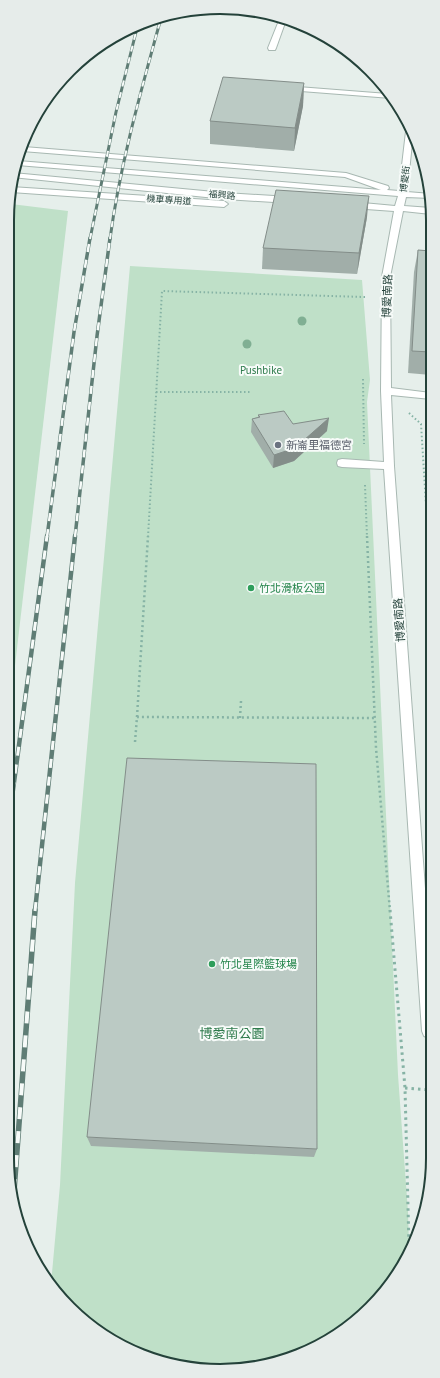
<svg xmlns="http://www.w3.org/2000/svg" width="440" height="1378" font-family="'PT Sans','Noto Sans TC',sans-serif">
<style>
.green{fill:#bfe0c8}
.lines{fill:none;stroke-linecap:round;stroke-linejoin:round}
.minor-casing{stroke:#a8b8b2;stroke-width:2}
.path-far2{stroke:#86b3a5;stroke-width:2;stroke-dasharray:1.5 2.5;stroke-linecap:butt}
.path-far1{stroke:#86b3a5;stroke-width:2.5;stroke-dasharray:2 3;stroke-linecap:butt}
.path{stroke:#86b3a5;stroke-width:3;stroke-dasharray:2.5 4;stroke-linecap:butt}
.minor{fill:#fff;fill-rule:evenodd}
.rail-far3-casing{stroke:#5f7d75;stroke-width:3}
.rail-far2-casing{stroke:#5f7d75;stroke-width:3.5}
.rail-far1-casing{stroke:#5f7d75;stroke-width:4.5}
.rail-casing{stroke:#5f7d75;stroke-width:5.5}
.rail-far3{stroke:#f7fbf9;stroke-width:2;stroke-dasharray:6;stroke-linecap:butt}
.rail-far2{stroke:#f7fbf9;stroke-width:2.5;stroke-dasharray:8;stroke-linecap:butt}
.rail-far1{stroke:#f7fbf9;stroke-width:3;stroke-dasharray:9;stroke-linecap:butt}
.rail{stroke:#f7fbf9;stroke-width:4;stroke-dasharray:12;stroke-linecap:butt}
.tree{fill:#80af93}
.wall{fill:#a1aea9}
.shaded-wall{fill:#838d89}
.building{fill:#bbcac4;stroke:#838d89}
.worship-dot{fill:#6b7280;stroke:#f7fbf9;stroke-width:1.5}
.leisure-dot{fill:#2e9e5b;stroke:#f7fbf9;stroke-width:1.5}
.labels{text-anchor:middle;stroke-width:4;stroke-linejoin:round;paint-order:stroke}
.far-street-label{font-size:9px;fill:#24423a;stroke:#f7fbf9}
.street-label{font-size:11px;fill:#24423a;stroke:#f7fbf9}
.park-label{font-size:11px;fill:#2d7a4b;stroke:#f7fbf9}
.worship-label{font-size:11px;fill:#5b616d;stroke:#f7fbf9;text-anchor:start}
.leisure-label{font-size:11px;fill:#27864d;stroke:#f7fbf9;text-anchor:start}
.near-park-label{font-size:13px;fill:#2d7a4b;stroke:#f7fbf9}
.rim{fill:none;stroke:#24423a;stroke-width:2}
</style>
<rect width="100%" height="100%" fill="#e6efeb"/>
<g class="green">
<path d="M11,204L68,211L9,717Z"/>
<path d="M130,266L362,280L370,380L367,402L398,1075L408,1212L409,1247L397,1276L349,1327L275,1364L192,1369L126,1349L60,1299L51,1284L60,1185L75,883Z"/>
</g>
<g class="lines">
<defs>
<g id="minor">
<path d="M280,18L286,20L276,48L275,50H269L268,48Z"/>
<path d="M285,86L388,94L391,98L288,90H285Z"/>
<path d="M407,123H409L413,133L407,192L431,194V198L406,197L404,206L431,208V214L403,211L390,277L391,388L431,393V399L391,395L394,466L429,943V1038L424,1036L422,1031L384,469L342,467L338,466L337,463L338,460L342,459L384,462L381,391L382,277L394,211L352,208L348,205L352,202L395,206L398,196L17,165L18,161L381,190L345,177L22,151L24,147L346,173L388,186L389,188L387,190L399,191Z"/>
<path d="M13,173L225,193L290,197L294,200L290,203L225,199L12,177Z"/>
<path d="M11,187L224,201L228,204L224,207L11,192Z"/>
</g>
</defs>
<use href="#minor" class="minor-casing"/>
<g class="path-far2">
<path d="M363,379L364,444"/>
<path d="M156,392H252"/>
<path d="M409,413L421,424L428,537"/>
<path d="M365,485L367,537"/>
<path d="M148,537L162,291L365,297"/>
</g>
<g class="path-far1">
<path d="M367,536L376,748L390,911"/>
<path d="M428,536L430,572"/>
<path d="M137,717L148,536"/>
<path d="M240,718L241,701"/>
<path d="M135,742L137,717L375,718"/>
</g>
<g class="path">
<path d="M390,910L405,1088L409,1247"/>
<path d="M405,1088L429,1090"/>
</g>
<use href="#minor" class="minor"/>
<defs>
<g id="rail-far3">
<path d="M90,239L116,112L137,28"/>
<path d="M110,239C120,164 141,91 161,18"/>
</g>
<g id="rail-far2">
<path d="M47,537L74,332L90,238"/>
<path d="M75,537L97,336L110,238"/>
</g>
<g id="rail-far1">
<path d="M8,827L47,536"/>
<path d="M35,911L75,536"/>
</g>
<path id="rail" d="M14,1191L35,910"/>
</defs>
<use href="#rail-far3" class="rail-far3-casing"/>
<use href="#rail-far2" class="rail-far2-casing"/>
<use href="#rail-far1" class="rail-far1-casing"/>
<use href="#rail" class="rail-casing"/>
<use href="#rail-far3" class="rail-far3"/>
<use href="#rail-far2" class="rail-far2"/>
<use href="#rail-far1" class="rail-far1"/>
<use href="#rail" class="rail"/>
</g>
<g class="tree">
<circle cx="302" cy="321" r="4.5"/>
<circle cx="247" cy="344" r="4.5"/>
</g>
<g class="wall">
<path d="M304,83L303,106L294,151L210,144V121Z"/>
<path d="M367,217L357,274L262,269L263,248Z"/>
<path d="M418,250L431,251V375L408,373L414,272Z"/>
<path d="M258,415L293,424L327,431L294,461L273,468L251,432L252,419L258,417Z"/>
<path d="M87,1137L317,1149L314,1157L91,1146Z"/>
</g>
<g class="shaded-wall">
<path d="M304,83L303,106L294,151L295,128Z"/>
<path d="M369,196L367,217L357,274L359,253Z"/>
<path d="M329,418L327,431L294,461L273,468L274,455Z"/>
</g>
<g class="building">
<path d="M223,77L304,83L295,128L210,121Z"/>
<path d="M276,190L369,196L359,253L263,248Z"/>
<path d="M418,250L431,251V352L412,351Z"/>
<path d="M284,411L293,424L329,418L295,448L274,455L252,419L260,417L258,415Z"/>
<path d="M127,758L316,764L317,1149L87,1137Z"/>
</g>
<circle class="worship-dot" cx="278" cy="445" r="4"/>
<g class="leisure-dot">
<circle cx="251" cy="588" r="4"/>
<circle cx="212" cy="964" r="4"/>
</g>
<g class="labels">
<g class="far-street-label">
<text transform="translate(405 179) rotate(-83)" y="3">博愛街</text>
<text transform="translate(222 195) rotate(5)" y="3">福興路</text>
<text transform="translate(169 200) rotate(4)" y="3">機車專用道</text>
</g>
<g class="street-label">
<text transform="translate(387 296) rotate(-88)" y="4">博愛南路</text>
<text transform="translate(399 620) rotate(-94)" y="4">博愛南路</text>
</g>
<g class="park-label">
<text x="261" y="374">Pushbike</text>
</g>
<g class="worship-label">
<text x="286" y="449">新崙里福德宮</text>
</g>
<g class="leisure-label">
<text x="259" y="592">竹北滑板公園</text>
<text x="220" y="968">竹北星際籃球場</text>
</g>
<g class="near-park-label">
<text x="232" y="1038">博愛南公園</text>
</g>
</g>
<path d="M0 0H440V1378H0ZM220 14H220A206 206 0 0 1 426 220V1158A206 206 0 0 1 220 1364H220A206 206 0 0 1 14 1158V220A206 206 0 0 1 220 14Z" fill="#e6ecea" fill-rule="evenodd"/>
<path class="rim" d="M220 14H220A206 206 0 0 1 426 220V1158A206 206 0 0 1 220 1364H220A206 206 0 0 1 14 1158V220A206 206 0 0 1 220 14Z"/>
</svg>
